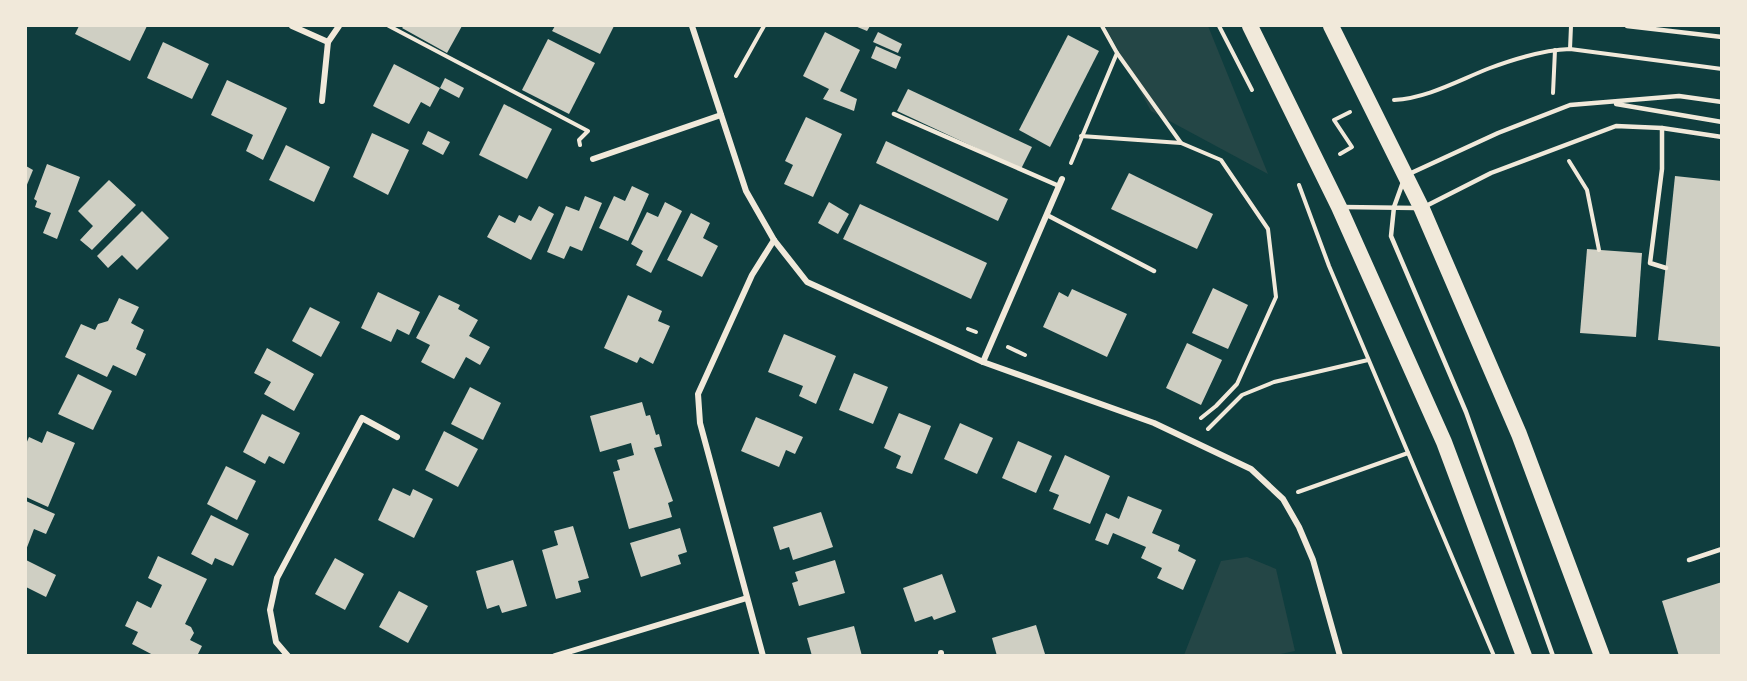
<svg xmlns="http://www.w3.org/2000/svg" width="1747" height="681" font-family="'Golos Text',sans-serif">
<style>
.green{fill:#244646}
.building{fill:#cfcfc3}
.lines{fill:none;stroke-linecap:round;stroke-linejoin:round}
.path{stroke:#f1e9da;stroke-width:4}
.service{stroke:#f1e9da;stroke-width:4.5}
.minor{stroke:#f1e9da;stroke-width:6}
.trunk{stroke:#f1e9da;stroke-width:16}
</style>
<rect width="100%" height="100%" fill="#0f3d3e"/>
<g class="green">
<path d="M1105,26H1208L1268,174L1151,111Z"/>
<path d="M1247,557L1276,569L1295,651L1271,656L1184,655L1221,561Z"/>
</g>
<g class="building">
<path d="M79,26H147L130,61L75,34Z"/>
<path d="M404,26H462L447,53L402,28Z"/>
<path d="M555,26H614L600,54L552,31Z"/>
<path d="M855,26H870L867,31Z"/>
<path d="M825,32L860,50L840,91L857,99L854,111L823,99L829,89L803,76Z"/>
<path d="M878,32L902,44L898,53L873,42Z"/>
<path d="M1068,35L1099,51L1050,147L1019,130Z"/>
<path d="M548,39L595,63L569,114L522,90Z"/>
<path d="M163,42L209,64L192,99L147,78Z"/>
<path d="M876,46L901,57L896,69L871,58Z"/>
<path d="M394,64L440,88L430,107L421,102L409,124L373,106Z"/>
<path d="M445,78L464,88L459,98L440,88Z"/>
<path d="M227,80L287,108L263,160L246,151L253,135L211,115Z"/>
<path d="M908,89L1032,147L1021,169L897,111Z"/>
<path d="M504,104L552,129L527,179L479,155Z"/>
<path d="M806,117L842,134L813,197L784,184L793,165L785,161Z"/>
<path d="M428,131L450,142L443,155L422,144Z"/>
<path d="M372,133L409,150L388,195L353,177Z"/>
<path d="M886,141L1008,199L998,221L876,163Z"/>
<path d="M286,145L330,167L314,202L269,180Z"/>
<path d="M47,164L80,177L57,239L43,233L51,213L35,207L37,201L34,199Z"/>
<path d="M26,166L33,170L26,187Z"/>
<path d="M1129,173L1213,214L1197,249L1111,209Z"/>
<path d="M1675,176L1722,181V347L1658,340Z"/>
<path d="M109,180L136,205L92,250L80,240L93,226L78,211Z"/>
<path d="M632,186L649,194L628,241L599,228L614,196L625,201Z"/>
<path d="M585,196L602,203L582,251L570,246L564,259L547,252L566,206L579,211Z"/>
<path d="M665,202L682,211L651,273L636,265L643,251L631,244L647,212L658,217Z"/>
<path d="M829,202L849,214L838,234L818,223Z"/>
<path d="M860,204L987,263L971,299L843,239Z"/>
<path d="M539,206L554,214L531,260L487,237L499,215L515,223L519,215L531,221Z"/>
<path d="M142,211L169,238L137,270L122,255L108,268L97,256Z"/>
<path d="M691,213L710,223L703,238L718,246L702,277L667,260Z"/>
<path d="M1587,249L1642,253L1636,337L1580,333Z"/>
<path d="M1213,288L1248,305L1228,349L1192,333Z"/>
<path d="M1072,289L1127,314L1107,357L1043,327L1059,292L1068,297Z"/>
<path d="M378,292L420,312L409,335L397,329L391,342L361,328Z"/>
<path d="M439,295L460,305L458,309L478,320L469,336L490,347L480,365L466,357L454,379L421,362L430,345L416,338Z"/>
<path d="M628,295L662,311L658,321L670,326L653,364L640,357L637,363L604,348Z"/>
<path d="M119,298L139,307L131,323L144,330L136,349L146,354L136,376L113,365L107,377L65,357L81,324L95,330L98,324L108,321Z"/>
<path d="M310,307L340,322L321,357L292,341Z"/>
<path d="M784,334L836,356L816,404L799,396L803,386L768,372Z"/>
<path d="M1187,343L1222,360L1201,405L1166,388Z"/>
<path d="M267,348L314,374L294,411L264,394L271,382L254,373Z"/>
<path d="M854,373L888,387L873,424L839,410Z"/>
<path d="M78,374L112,391L93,430L58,414Z"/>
<path d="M470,387L501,403L483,440L451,424Z"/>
<path d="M642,402L646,416L650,415L656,435L659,434L662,446L654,448L673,501L668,503L672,517L629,529L613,472L620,470L617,460L634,455L631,443L600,452L590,416Z"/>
<path d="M899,413L931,426L912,474L896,468L901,456L884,448Z"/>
<path d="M262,414L300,433L284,464L269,456L265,464L243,452Z"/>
<path d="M756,417L803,437L795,454L786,450L779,467L741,451Z"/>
<path d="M960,423L993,438L977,474L944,459Z"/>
<path d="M47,431L75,443L48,507L26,497V444L29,437L42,443Z"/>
<path d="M444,431L478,449L458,487L425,470Z"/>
<path d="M1018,441L1052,456L1036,493L1002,478Z"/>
<path d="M1065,455L1110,476L1090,524L1053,509L1059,495L1049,491Z"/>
<path d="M226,466L256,481L237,520L207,504Z"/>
<path d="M393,488L410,496L413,489L433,499L414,538L378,520Z"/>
<path d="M1128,496L1162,510L1152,533L1180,545L1178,551L1196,560L1183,590L1157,578L1162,568L1141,558L1146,547L1113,533L1108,545L1095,540L1106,513L1119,519Z"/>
<path d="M26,501L55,514L46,534L34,529L26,550Z"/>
<path d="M821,512L833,547L793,560L789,547L780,550L773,527Z"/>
<path d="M211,515L249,534L233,566L215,558L212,565L191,554Z"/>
<path d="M573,526L589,578L578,581L581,592L556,599L542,550L558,545L554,531Z"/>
<path d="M680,528L687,552L678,555L681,564L641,577L630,543Z"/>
<path d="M158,556L207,579L185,624L191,627L194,633L190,640L202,646L197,656H155L132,644L138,632L125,626L137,601L151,608L162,585L148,578Z"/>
<path d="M335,558L364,574L345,610L315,594Z"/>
<path d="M26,560L56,575L46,597L26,587Z"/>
<path d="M513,560L527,606L502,613L499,605L487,609L476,571Z"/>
<path d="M835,560L845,593L799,606L792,583L798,581L795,572Z"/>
<path d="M942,574L956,612L934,620L932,616L915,622L903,588Z"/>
<path d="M1722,582V656H1679L1662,601Z"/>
<path d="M399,591L428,606L408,643L379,627Z"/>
<path d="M1036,625L1045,654L997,656L992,638Z"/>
<path d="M854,626L862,656H812L807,638Z"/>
</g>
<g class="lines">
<g class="path">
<path d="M389,26L588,131L579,140L580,145"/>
<path d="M1219,26L1252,90"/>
<path d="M1570,49L1571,26"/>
<path d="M1117,53L1181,143"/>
<path d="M736,76L764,26"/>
<path d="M1553,93L1555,50"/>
<path d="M1394,100C1428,98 1459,80 1490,68C1514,59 1544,50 1570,49L1722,69"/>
<path d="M1081,136L1181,143L1221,160L1268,229L1276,297L1237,384L1216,406L1201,418"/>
<path d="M1340,154L1352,147L1334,120L1350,112"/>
<path d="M1569,161L1587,190L1599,250"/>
<path d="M1071,163L1117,53L1102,26"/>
<path d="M1299,185L1329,266L1494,656"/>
<path d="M968,329L976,332"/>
<path d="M1008,347L1025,355"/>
<path d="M1208,429L1242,395L1274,382L1368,360"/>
<path d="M1298,492L1408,453"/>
</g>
<g class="service">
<path d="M1627,26L1722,37"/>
<path d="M1616,104L1722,122"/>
<path d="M894,114L1059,186"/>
<path d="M1662,128V169L1650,263L1666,268"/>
<path d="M1409,174L1498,133L1570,105L1679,96L1722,102"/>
<path d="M1403,182L1394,207L1391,236L1466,412L1553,656"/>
<path d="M1343,207L1416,208"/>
<path d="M1424,207L1491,173L1616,126L1662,128L1722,137"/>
<path d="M1047,215L1154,271"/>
<path d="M1689,560L1722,549"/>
</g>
<g class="minor">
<path d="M292,26L328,42"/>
<path d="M692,26L746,191L774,240L807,282L983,362L1154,423L1251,469L1283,499L1299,527L1313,560L1340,656"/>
<path d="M322,101L328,42L339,26"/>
<path d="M593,159L721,115"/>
<path d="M983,362L1062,179"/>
<path d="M941,653V656"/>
<path d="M288,656L276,642L270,610L277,578L362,418L397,437"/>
<path d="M555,656L747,598"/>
<path d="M763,656L700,423L698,394L752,275L774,240"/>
</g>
<g class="trunk">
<path d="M1250,26L1339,207L1444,442L1524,656"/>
<path d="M1331,26L1422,209L1519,434L1602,656"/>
</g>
</g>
<rect width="1747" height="681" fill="none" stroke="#f1e9da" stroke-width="54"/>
</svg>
